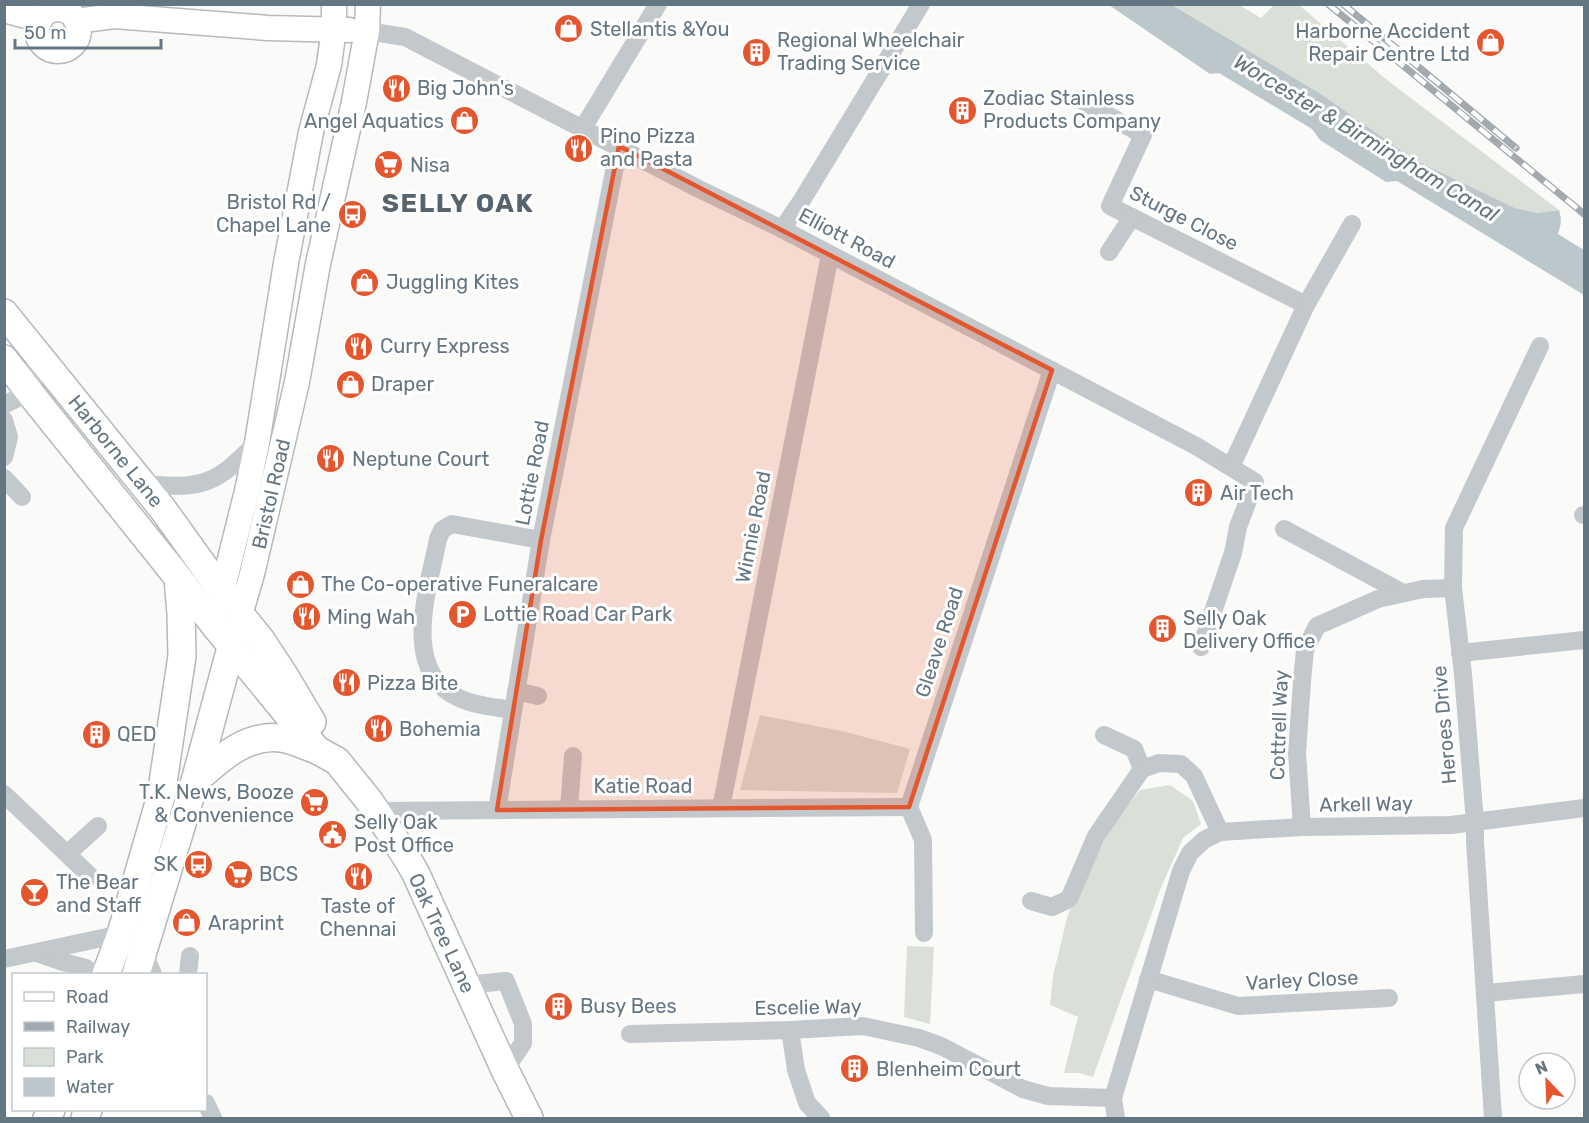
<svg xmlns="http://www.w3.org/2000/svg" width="1589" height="1123" font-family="Rubik,sans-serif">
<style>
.green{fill:#dadfd7}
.water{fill:#bbc7cb}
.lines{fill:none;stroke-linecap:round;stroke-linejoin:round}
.major-casing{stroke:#b5babe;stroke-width:27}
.highway-casing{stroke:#b4b9bd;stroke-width:30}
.minor{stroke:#c3c8cc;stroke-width:18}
.major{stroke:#fff;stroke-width:24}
.highway{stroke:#fff;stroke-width:27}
.rail-casing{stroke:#a2aab0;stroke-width:7}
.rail{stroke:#fff;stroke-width:4.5;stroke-dasharray:14;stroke-linecap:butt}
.marked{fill:#e4572e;fill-opacity:0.2;stroke:#e4572e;stroke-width:4.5;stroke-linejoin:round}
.labels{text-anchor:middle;stroke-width:6;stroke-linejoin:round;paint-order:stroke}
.poi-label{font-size:20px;fill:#657683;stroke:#fff;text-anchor:start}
.street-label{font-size:20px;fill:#657683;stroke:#fff}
.water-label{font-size:21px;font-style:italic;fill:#60757c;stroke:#fff}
.district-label{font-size:26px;font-weight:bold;letter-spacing:1.5px;fill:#57646e;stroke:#fff}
</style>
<rect width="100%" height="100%" fill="#fafaf8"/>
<g class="green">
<path d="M1172,5H1239L1261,18L1274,5H1299L1387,80L1559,210L1537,213L1515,208L1415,160L1321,94Z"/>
<path d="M760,715L842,731L910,749L897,793L740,790Z"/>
<path d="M1170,785L1193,801L1201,824L1183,838L1160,890L1093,1077L1079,1073H1064L1078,1017L1050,1005L1053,976L1068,914L1112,825L1140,790Z"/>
<path d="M907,946L934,947L930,1024L904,1017Z"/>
</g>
<path class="water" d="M1109,5H1172L1321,94L1415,160L1515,208L1537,213L1559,210C1562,220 1561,225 1558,234L1584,250V295L1397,181L1386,182L1320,140L1312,129L1219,73L1210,74Z"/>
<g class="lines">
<defs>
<g id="major">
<circle cx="58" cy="30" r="21"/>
<path d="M4,10L40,20"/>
<path d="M76,21L114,16L268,28L349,30"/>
<path d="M221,604L225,579L247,491L257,443L286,263L311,132L329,65L334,28V4"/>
<path d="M240,615L252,574L297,382L318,264L354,102L367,31L368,4"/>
</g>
<g id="highway">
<path d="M4,313L162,508L223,593L261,640L284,675L312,722"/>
<path d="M4,359L34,398L176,575L216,627L317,750L337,761L370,802L407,858L416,874L505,1070L529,1118"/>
<path d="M195,781C220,759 245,734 281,738C293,740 306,746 317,750"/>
<path d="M106,974L121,934L161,796L182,656L181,613L178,579"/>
<path d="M136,974L195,781L235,633"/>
<path d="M47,1118L51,1110"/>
<path d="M85,1118L88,1110"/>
</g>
</defs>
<use href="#major" class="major-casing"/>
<use href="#highway" class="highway-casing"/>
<g class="minor">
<path d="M64,9V4"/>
<path d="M367,31L405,37L699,189L782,229L1196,446L1255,482L1238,527L1233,553L1201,647"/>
<path d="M1081,100L1143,135L1110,206L1306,305"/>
<path d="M583,128L658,4"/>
<path d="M782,229L802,200L921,4"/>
<path d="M1109,252L1132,217"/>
<path d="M4,405L29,392L34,380L35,352"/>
<path d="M4,420L9,437L4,457"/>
<path d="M1231,467L1306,305L1352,224"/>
<path d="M4,478L22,497"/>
<path d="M143,484C170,486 198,490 221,474C234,466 245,453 257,443"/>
<path d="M1583,515H1584"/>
<path d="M1284,529L1403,593"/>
<path d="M1460,653L1584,640"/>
<path d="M516,691L538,696"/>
<path d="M513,710C496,707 475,706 459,698C399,671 429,587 438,539L442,530L452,524L541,540"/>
<path d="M1104,735L1134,749L1142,769"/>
<path d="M4,794L67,854L98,826"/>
<path d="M721,808L830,255"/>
<path d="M569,809L573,756"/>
<path d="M497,810L541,540L619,146"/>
<path d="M377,811L909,807"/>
<path d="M1302,827L1297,753L1302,681L1305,650L1317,626L1378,599L1423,589L1453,588"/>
<path d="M67,854L90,876"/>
<path d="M1031,901L1052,907L1069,899L1096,836L1142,769L1159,763L1181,764L1194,776L1220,832"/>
<path d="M924,933L923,840L909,807L1052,370"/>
<path d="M143,952L153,974"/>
<path d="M37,953L63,962L86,968L92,974"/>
<path d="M4,959L121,934"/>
<path d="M188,974L190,956"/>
<path d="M1148,979L1238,1006L1389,998"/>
<path d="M466,985L506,981L523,1024V1043L505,1070"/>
<path d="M1486,993L1584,984"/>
<path d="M790,1030L796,1070L807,1103L821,1118"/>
<path d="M630,1034L790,1030L863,1026L919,1038L941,1046L1023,1089L1048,1096L1113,1098"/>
<path d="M206,1103L213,1118"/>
<path d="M1116,1118L1113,1098L1181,871L1190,853L1204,840L1220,832L1302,827L1451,825L1584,808"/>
<path d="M1493,1118L1475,841V822L1463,674L1453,588L1454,528L1540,346"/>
</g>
<use href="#major" class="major"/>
<use href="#highway" class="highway"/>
<defs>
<g id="rail">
<path d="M1328,4L1584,214"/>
<path d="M1343,4L1516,148"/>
</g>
</defs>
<use href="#rail" class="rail-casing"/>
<use href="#rail" class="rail"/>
</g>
<path class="marked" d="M619,146L1052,370L909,807L497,810L541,540Z"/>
<defs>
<symbol id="shop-disc" viewBox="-11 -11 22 22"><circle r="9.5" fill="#e4572e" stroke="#fff"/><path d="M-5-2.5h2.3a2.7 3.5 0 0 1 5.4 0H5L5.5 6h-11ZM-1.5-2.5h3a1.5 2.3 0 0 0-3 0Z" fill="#fff"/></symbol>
<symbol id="building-disc" viewBox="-11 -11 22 22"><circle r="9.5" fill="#e4572e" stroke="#fff"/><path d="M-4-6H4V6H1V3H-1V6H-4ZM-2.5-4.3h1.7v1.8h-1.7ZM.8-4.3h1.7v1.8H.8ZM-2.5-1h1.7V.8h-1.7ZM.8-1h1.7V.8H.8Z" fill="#fff"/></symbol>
<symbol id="restaurant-disc" viewBox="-11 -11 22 22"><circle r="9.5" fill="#e4572e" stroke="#fff"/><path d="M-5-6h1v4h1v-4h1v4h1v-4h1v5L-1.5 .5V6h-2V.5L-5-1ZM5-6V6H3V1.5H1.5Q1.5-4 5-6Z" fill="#fff"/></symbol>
<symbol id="supermarket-disc" viewBox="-11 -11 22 22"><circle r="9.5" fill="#e4572e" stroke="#fff"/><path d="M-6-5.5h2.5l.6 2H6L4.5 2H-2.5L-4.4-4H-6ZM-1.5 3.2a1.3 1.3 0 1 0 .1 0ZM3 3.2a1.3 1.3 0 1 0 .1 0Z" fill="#fff"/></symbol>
<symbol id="bus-disc" viewBox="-11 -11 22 22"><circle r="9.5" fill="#e4572e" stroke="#fff"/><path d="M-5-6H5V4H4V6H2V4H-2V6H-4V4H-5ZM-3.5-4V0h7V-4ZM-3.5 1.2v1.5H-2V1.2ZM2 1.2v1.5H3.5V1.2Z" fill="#fff"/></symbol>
<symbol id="parking-disc" viewBox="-11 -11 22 22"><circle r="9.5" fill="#e4572e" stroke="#fff"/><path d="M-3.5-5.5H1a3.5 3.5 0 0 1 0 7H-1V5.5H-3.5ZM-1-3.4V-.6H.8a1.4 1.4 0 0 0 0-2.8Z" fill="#fff"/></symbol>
<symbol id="civic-disc" viewBox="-11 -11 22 22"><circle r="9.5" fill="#e4572e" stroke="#fff"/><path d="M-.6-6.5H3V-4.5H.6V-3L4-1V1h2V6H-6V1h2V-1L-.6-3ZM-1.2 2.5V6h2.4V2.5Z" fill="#fff"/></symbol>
<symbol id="bar-disc" viewBox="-11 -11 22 22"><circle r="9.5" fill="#e4572e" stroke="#fff"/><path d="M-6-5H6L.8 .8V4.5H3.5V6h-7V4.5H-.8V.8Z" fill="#fff"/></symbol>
</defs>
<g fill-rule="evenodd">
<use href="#shop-disc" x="552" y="12" width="33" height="33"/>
<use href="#shop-disc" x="1474" y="26" width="33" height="33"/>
<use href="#building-disc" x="740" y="36" width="33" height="33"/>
<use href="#restaurant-disc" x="380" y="72" width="33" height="33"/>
<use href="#building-disc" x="946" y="94" width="33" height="33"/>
<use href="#shop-disc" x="448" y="104" width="33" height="33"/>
<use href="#restaurant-disc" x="562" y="132" width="33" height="33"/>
<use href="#supermarket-disc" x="372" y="148" width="33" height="33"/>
<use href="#bus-disc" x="336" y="198" width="33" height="33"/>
<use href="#shop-disc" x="348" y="266" width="33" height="33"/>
<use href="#restaurant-disc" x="342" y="330" width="33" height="33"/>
<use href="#shop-disc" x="334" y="368" width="33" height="33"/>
<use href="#restaurant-disc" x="314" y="442" width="33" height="33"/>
<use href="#building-disc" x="1182" y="476" width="33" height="33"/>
<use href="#shop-disc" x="284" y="568" width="33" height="33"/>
<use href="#parking-disc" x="446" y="598" width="33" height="33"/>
<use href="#restaurant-disc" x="290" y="600" width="33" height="33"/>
<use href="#building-disc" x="1146" y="612" width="33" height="33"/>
<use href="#restaurant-disc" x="330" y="666" width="33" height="33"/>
<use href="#restaurant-disc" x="362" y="712" width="33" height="33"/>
<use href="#building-disc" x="80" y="718" width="33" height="33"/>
<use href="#supermarket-disc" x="298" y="786" width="33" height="33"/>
<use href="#civic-disc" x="316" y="818" width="33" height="33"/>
<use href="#bus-disc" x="182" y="848" width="33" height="33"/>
<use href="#supermarket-disc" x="222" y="858" width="33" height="33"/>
<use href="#restaurant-disc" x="342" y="860" width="33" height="33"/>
<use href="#bar-disc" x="18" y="876" width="33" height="33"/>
<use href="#shop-disc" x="170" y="906" width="33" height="33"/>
<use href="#building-disc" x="542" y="990" width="33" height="33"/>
<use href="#building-disc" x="838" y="1052" width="33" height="33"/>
</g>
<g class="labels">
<g class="poi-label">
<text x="590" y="36">Stellantis &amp;You</text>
<text x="1470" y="38" text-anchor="end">Harborne Accident<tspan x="1470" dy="23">Repair Centre Ltd</tspan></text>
<text x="777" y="47">Regional Wheelchair<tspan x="777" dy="23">Trading Service</tspan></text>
<text x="417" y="95">Big John's</text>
<text x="983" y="105">Zodiac Stainless<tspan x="983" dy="23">Products Company</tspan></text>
<text x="444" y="128" text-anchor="end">Angel Aquatics</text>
<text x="600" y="143">Pino Pizza<tspan x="600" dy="23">and Pasta</tspan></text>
<text x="410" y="172">Nisa</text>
<text x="331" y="209" text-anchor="end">Bristol Rd /<tspan x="331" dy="23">Chapel Lane</tspan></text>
<text x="386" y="289">Juggling Kites</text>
<text x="380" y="353">Curry Express</text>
<text x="371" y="391">Draper</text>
<text x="352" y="466">Neptune Court</text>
<text x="1220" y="500">Air Tech</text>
<text x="321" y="591">The Co-operative Funeralcare</text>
<text x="483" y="621">Lottie Road Car Park</text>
<text x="327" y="624">Ming Wah</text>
<text x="1183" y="625">Selly Oak<tspan x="1183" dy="23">Delivery Office</tspan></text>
<text x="367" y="690">Pizza Bite</text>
<text x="399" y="736">Bohemia</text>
<text x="117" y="741">QED</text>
<text x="294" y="799" text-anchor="end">T.K. News, Booze<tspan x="294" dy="23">&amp; Convenience</tspan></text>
<text x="354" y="829">Selly Oak<tspan x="354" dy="23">Post Office</tspan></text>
<text x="178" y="871" text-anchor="end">SK</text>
<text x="259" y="881">BCS</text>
<text x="56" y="889">The Bear<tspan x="56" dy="23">and Staff</tspan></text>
<text x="358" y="913" text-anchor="middle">Taste of<tspan x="358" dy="23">Chennai</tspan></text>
<text x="208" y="930">Araprint</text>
<text x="580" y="1013">Busy Bees</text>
<text x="876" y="1076">Blenheim Court</text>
</g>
<g class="street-label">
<text transform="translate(1184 218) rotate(27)" y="7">Sturge Close</text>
<text transform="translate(847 238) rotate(28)" y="7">Elliott Road</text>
<text transform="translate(116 451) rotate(51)" y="7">Harborne Lane</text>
<text transform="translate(532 473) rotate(-79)" y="7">Lottie Road</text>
<text transform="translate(271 494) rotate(-77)" y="7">Bristol Road</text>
<text transform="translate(753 527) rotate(-79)" y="7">Winnie Road</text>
<text transform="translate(939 642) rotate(-72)" y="7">Gleave Road</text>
<text transform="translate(1279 725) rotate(-88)" y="7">Cottrell Way</text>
<text transform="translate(1444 725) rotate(-95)" y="7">Heroes Drive</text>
<text x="643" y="793">Katie Road</text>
<text transform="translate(1366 804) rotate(-1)" y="7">Arkell Way</text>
<text transform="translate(442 933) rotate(65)" y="7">Oak Tree Lane</text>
<text transform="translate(1302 980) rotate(-3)" y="7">Varley Close</text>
<text transform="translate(808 1007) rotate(-1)" y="7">Escelie Way</text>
</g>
<g class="water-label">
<text transform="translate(1366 138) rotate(31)" y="7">Worcester &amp; Birmingham Canal</text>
</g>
<g class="district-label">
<text x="458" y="212">SELLY OAK</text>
</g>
</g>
<rect width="1589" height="1123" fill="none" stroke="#657683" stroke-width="12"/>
<rect x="12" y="973" width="195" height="138" fill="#ffffff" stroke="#c1c8cd" stroke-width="1.5"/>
<rect x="24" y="992" width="30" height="9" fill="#ffffff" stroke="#c1c8cd" stroke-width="1.5"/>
<text x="66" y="1003" font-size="18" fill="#657683">Road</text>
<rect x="24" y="1022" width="30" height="9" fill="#a2aab0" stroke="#c1c8cd" stroke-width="1.5"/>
<text x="66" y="1033" font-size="18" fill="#657683">Railway</text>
<rect x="24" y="1048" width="30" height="18" fill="#dadfd7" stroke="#c1c8cd" stroke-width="1.5"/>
<text x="66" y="1063" font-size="18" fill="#657683">Park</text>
<rect x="24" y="1078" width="30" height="18" fill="#bbc7cb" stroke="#c1c8cd" stroke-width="1.5"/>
<text x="66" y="1093" font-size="18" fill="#657683">Water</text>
<g transform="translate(1547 1081) rotate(337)"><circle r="28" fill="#ffffff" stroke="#c1c8cd" stroke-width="1.5"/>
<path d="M0-4.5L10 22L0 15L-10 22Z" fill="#e4572e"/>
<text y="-9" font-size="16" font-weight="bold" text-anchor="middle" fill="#657683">N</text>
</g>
<path d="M15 39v9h146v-9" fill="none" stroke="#657683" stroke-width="3"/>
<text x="24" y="39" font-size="18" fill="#657683" stroke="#ffffff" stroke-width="4.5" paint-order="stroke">50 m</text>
</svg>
